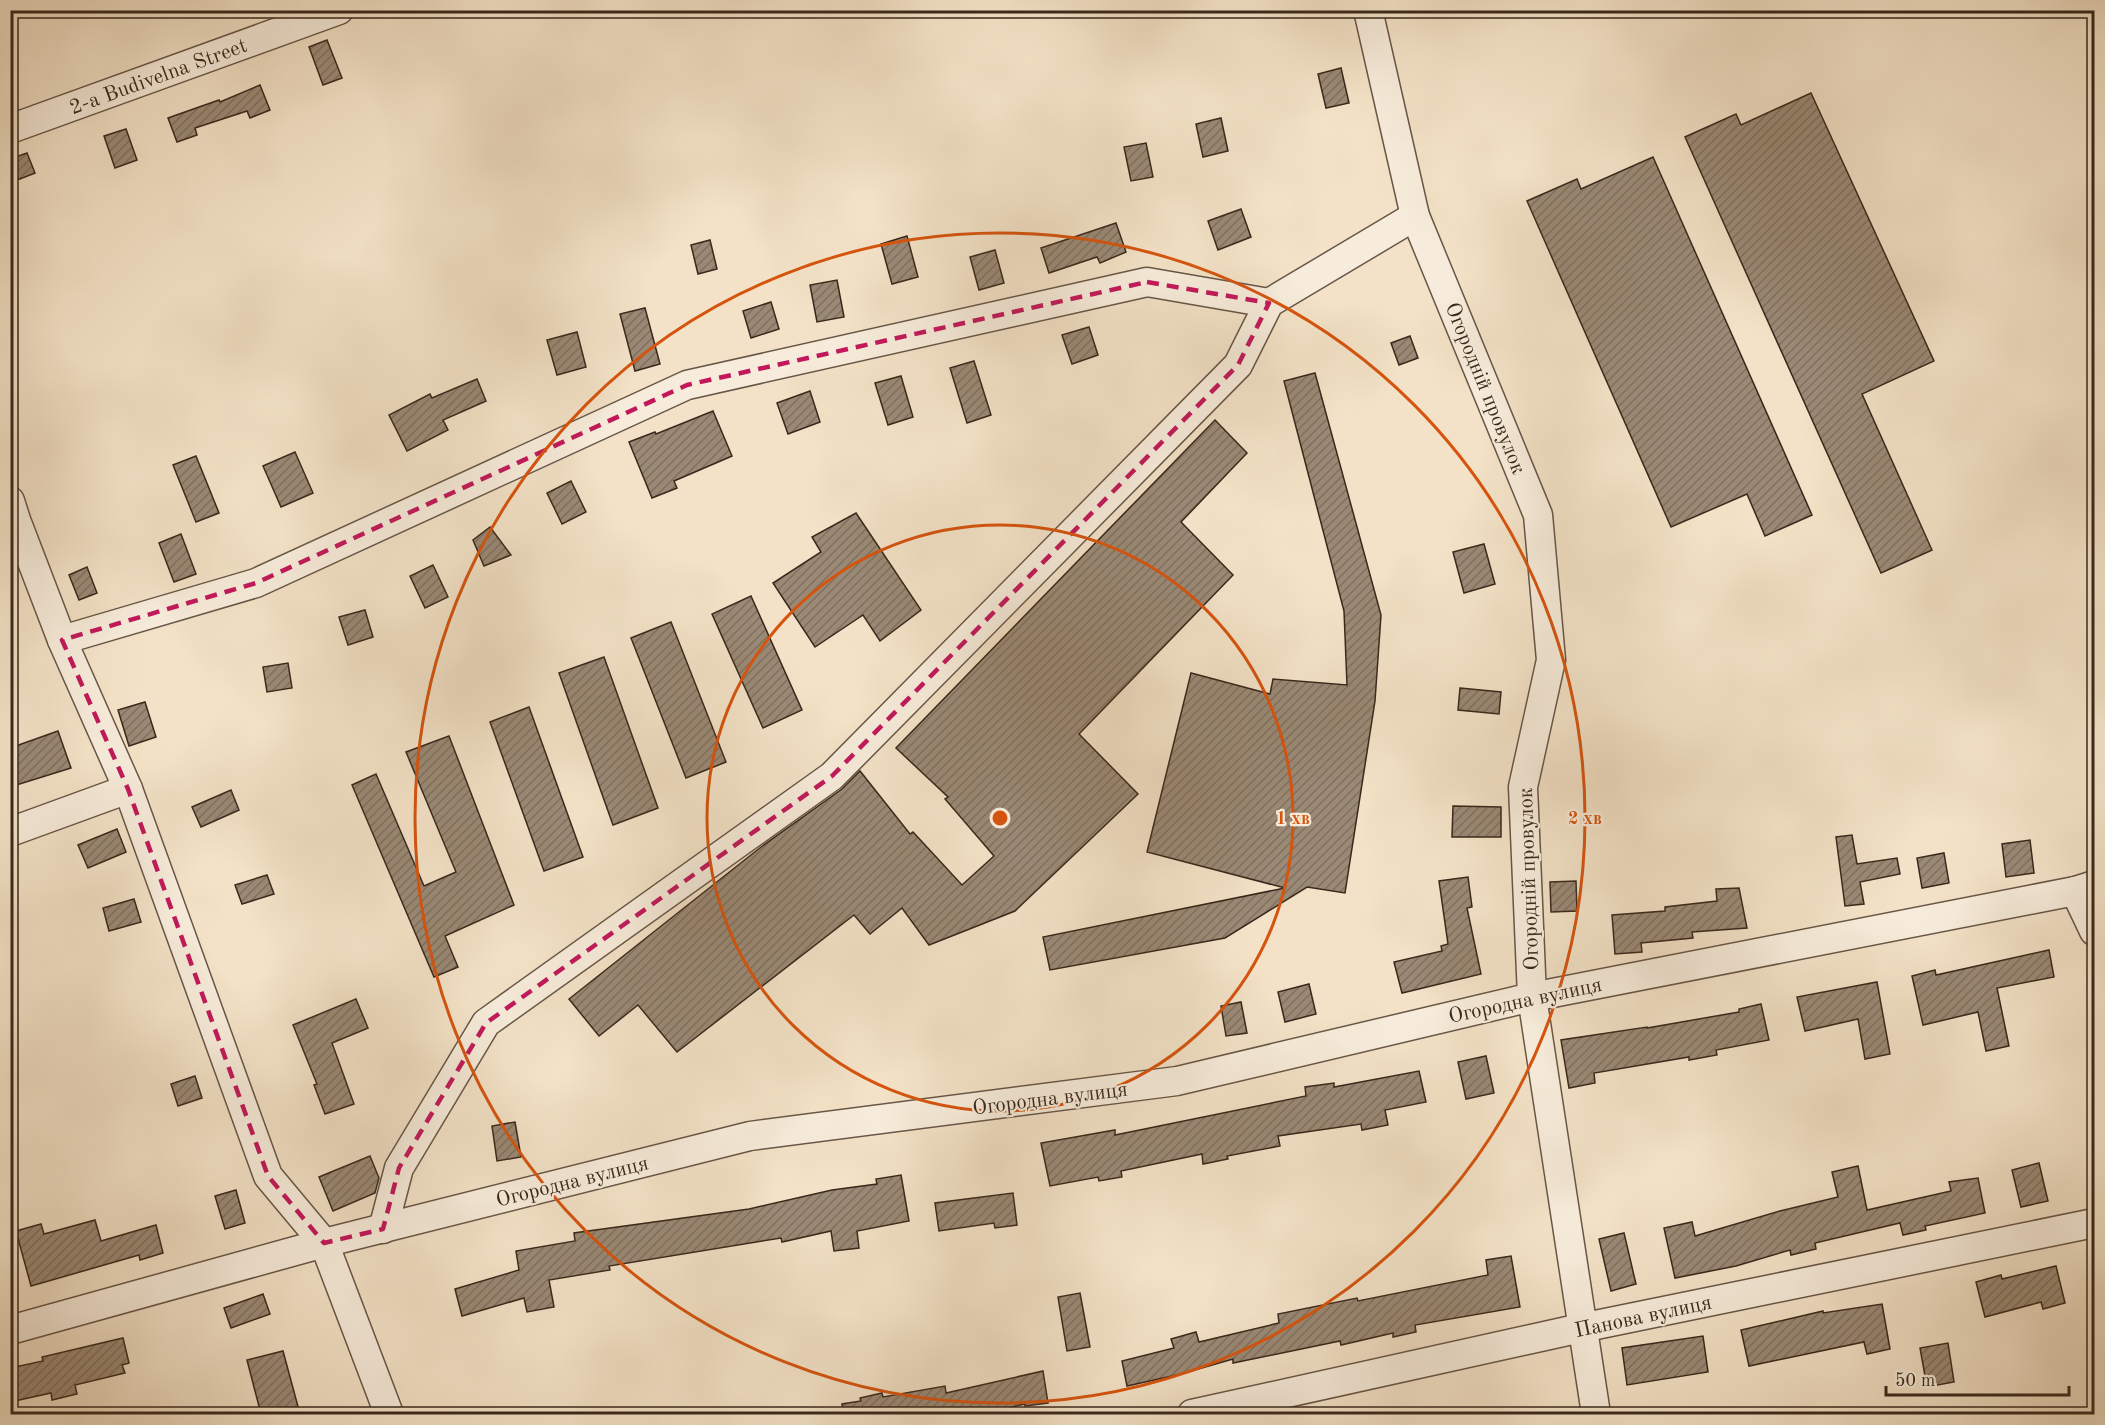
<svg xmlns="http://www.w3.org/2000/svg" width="2105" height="1425" font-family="'Old Standard TT',serif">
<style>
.building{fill:url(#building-hatch);stroke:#39281c;stroke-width:1.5}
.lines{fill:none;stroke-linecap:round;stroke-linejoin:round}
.street-casing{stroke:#685647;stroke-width:31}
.street{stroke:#f7ecdb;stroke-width:28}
.marked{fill:none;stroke:#c2185b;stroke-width:4.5;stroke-dasharray:12 8;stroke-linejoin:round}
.ring{fill:none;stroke:#d6540e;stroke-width:3}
.labels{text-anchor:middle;stroke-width:4.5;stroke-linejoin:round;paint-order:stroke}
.street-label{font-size:21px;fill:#39281c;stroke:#f7ecdb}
.centre{fill:#d6540e;stroke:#f7ecdb;stroke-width:3}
.ring-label{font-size:18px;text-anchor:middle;font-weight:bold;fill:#d6540e;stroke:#f7ecdb;stroke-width:4.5;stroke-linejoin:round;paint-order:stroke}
</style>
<defs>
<pattern id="building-hatch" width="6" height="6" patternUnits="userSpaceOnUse" patternTransform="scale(1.5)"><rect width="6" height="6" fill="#9a8975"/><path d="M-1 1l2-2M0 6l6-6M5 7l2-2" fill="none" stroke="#7f705f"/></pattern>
</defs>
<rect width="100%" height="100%" fill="#f3e2c7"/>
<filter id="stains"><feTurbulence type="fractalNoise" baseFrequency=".00333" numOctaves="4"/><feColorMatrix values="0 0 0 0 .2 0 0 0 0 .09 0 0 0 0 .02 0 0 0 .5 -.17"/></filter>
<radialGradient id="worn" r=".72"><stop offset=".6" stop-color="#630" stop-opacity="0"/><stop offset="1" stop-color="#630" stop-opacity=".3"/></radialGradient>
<g class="building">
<path d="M327,40L342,78L323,85L309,47Z"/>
<path d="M1341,68L1349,103L1326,108L1318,74Z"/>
<path d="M260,85L270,110L250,118L247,111L195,128L197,135L177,142L168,118L219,100L220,102Z"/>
<path d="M1811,93L1934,361L1862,394L1932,550L1881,573L1685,137L1736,114L1741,125Z"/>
<path d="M1221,118L1228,151L1203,157L1196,124Z"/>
<path d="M126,129L137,160L115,168L104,136Z"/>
<path d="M1146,143L1153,177L1131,181L1124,147Z"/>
<path d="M27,153L35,173L10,183V159Z"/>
<path d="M1653,157L1812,515L1765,536L1747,494L1671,527L1527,201L1577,179L1581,189Z"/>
<path d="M1241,209L1251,237L1218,250L1208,221Z"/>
<path d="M1116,223L1126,252L1100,263L1097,257L1049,273L1041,248Z"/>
<path d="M907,236L918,277L892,284L881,244Z"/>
<path d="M710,240L717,269L698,274L691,245Z"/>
<path d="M995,250L1004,283L979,290L970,257Z"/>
<path d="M837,280L844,317L817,322L810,285Z"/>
<path d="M771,302L779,329L751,338L743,311Z"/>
<path d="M645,308L660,364L635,371L620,314Z"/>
<path d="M1089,327L1098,355L1072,364L1062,335Z"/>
<path d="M577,332L586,367L557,375L547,340Z"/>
<path d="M1410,336L1418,358L1399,365L1391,343Z"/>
<path d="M974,361L991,415L967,423L950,368Z"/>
<path d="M1315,373L1381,615L1375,701L1345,893L1307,887L1225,938L1050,970L1043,937L1285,888L1147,852L1191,673L1270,694L1273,679L1347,685L1344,611L1284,381Z"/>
<path d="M901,376L913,417L888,425L875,383Z"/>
<path d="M477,379L486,401L443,420L448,430L407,451L389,415L430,394L432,398Z"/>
<path d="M810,391L820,422L788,434L777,403Z"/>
<path d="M713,411L732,456L674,481L677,488L652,498L629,442L655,432L656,434Z"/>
<path d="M1215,420L1247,453L1181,522L1233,575L1079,734L1138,794L1015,911L929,945L902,908L870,934L854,915L677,1052L638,1005L599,1036L569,999L761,847L842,789L860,771L910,834L913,832L962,885L994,856L945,799L948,797L896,748Z"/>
<path d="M295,452L313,493L281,507L263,466Z"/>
<path d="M196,456L219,513L196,522L173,465Z"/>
<path d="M571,481L586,512L562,524L547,493Z"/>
<path d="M856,513L921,610L880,641L863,615L815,647L773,583L821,552L812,537Z"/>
<path d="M490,527L511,555L484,566L473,540Z"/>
<path d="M181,534L196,574L174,582L159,543Z"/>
<path d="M1484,544L1495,584L1464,593L1453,552Z"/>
<path d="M433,565L448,597L425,608L410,576Z"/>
<path d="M87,567L97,593L79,600L69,575Z"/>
<path d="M751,596L802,710L763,728L712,614Z"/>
<path d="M365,610L373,637L348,645L339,617Z"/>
<path d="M671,622L726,762L686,778L631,638Z"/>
<path d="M604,657L658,808L613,825L559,673Z"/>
<path d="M288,663L292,688L267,692L263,667Z"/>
<path d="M1460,688L1501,692L1499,714L1458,710Z"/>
<path d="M145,702L156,737L129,746L118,710Z"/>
<path d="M529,707L583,857L544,871L490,722Z"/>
<path d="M58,731L71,768L10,787V748Z"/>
<path d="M449,736L514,905L445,936L458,967L434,977L352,785L376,774L424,886L456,872L406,752Z"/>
<path d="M231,790L239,810L201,827L192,807Z"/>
<path d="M1453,806L1501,807V837H1452Z"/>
<path d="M117,829L126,852L88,868L78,845Z"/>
<path d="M1852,835L1857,864L1897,858L1900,874L1860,882L1864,904L1845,906L1836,837Z"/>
<path d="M2030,840L2034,873L2006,877L2002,844Z"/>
<path d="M1944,853L1949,883L1922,888L1917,858Z"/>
<path d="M267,875L274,894L242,904L235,885Z"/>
<path d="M1468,877L1472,907L1467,908L1481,974L1402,993L1394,962L1442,951L1441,946L1448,944L1439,881Z"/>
<path d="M1576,881L1577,911L1551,912L1550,882Z"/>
<path d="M1739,888L1747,928L1692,932L1693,938L1641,943L1642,952L1615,954L1612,915L1665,911V907L1717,901L1716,889Z"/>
<path d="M134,899L141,922L109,931L103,908Z"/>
<path d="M2049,950L2054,977L1997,988L2009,1046L1986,1051L1978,1012L1923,1025L1912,976L1935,970L1936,975Z"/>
<path d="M1877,982L1890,1054L1865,1059L1858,1019L1805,1031L1797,997Z"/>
<path d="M1309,984L1316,1014L1285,1022L1278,992Z"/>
<path d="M356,999L368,1028L332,1043L354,1104L325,1114L314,1085L317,1084L293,1025Z"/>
<path d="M1241,1002L1247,1033L1226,1036L1221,1006Z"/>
<path d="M1761,1004L1769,1040L1716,1050L1717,1055L1689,1060V1057L1594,1073L1595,1083L1569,1088L1561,1040L1647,1027V1028L1739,1012V1009Z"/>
<path d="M1486,1056L1494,1093L1466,1099L1458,1062Z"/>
<path d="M1419,1071L1426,1102L1385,1110L1388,1125L1362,1130L1361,1124L1278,1136L1280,1146L1227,1156L1228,1159L1203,1164L1202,1154L1121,1171L1122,1177L1099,1181L1098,1177L1050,1186L1041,1143L1115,1130V1135L1306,1096L1305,1087L1334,1083V1087Z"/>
<path d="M195,1076L202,1098L178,1106L171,1084Z"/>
<path d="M515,1122L521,1157L497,1161L492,1126Z"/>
<path d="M370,1156L379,1178L375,1193L333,1211L319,1177Z"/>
<path d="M2039,1163L2048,1201L2021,1207L2012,1170Z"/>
<path d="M1858,1166L1867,1210L1951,1191L1949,1182L1978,1178L1985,1213L1925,1226L1926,1230L1903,1235L1900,1223L1815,1243L1816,1249L1791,1255L1790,1250L1736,1266L1675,1278L1664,1228L1692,1222L1695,1236L1780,1211L1838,1197L1832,1172Z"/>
<path d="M901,1175L909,1221L857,1231L859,1248L834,1251L831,1231L782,1242L781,1238L609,1266L610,1270L549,1280L554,1307L527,1312L524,1298L462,1316L455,1289L519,1270L516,1251L575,1241L574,1233L749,1209L832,1190L877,1184L876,1179Z"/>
<path d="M236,1190L245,1223L225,1229L215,1196Z"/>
<path d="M1013,1193L1017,1225L995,1228L994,1223L939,1231L935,1203Z"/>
<path d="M95,1220L101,1241L156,1225L163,1253L140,1260L139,1255L31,1286L16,1231L41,1224L44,1234Z"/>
<path d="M1624,1233L1636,1284L1611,1291L1599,1239Z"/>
<path d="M1511,1256L1520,1307L1415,1325L1416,1332L1393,1337V1333L1341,1345L1340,1341L1233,1363V1359L1181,1374L1127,1386L1122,1361L1174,1348L1171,1339L1196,1332L1199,1342L1279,1323L1278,1314L1357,1298L1358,1301L1488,1275L1486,1260Z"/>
<path d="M2056,1266L2065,1303L2043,1309L2041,1302L1985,1317L1976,1282L2001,1275L2002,1279Z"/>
<path d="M1080,1293L1090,1347L1067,1351L1058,1297Z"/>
<path d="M263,1294L270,1314L231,1328L224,1308Z"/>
<path d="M1882,1304L1890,1349L1867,1354L1864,1342L1749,1366L1741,1330L1823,1311V1313Z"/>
<path d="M1703,1336L1708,1372L1627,1385L1622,1348Z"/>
<path d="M123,1338L129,1363L122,1365L125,1373L75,1385L77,1394L52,1400L51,1393L10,1402V1368L43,1361L42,1357Z"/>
<path d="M1948,1343L1954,1382L1927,1387L1920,1348Z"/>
<path d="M283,1351L300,1414H261L247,1360Z"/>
<path d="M1043,1371L1048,1403L1025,1406V1404L982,1414H843L842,1404L861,1401L860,1398L882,1393L883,1397L945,1386L946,1393Z"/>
</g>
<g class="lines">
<defs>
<g id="street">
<path d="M1368,10L1415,216L1538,515L1551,660L1523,787L1532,997L1596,1414"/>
<path d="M10,129L339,10"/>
<path d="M10,501L16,520L62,640L128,789L268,1176L324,1243L389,1414"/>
<path d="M62,640L256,583L687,385L1147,282L1269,303"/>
<path d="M10,832L128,789"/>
<path d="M2075,891L2094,931"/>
<path d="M383,1229L399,1168L486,1023L832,776L1238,365L1269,303L1415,216"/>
<path d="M10,1330L324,1243L750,1136L1177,1081L1532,997L2075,891L2094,885"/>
<path d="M1192,1414L1581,1328L2094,1223"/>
</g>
</defs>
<use href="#street" class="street-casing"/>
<use href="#street" class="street"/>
</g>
<path class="marked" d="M1147,282L1269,303L1238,365L832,776L486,1023L399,1168L383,1229L324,1243L268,1176L128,789L62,640L256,583L687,385Z"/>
<g class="ring">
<circle cx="1000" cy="818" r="293"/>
<circle cx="1000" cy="818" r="585"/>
</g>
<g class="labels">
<g class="street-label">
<text transform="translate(158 76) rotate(-20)" y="7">2-a Budivelna Street</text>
<text transform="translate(1486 388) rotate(68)" y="7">Огородній провулок</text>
<text transform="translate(1528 879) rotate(-92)" y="7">Огородній провулок</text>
<text transform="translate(1525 1000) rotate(-12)" y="7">Огородна вулиця</text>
<text transform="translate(1050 1098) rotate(-7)" y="7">Огородна вулиця</text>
<text transform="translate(572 1181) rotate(-14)" y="7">Огородна вулиця</text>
<text transform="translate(1643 1316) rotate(-12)" y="7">Панова вулиця</text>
</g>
</g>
<circle cx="1000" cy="818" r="9" class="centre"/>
<g class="ring-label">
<text x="1293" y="824">1 хв</text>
<text x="1585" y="824">2 хв</text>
</g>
<rect width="2105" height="1425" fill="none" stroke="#f3e2c7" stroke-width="36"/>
<rect x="12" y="12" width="2081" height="1401" fill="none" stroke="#39281c" stroke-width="3"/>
<rect x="18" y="18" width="2069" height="1389" fill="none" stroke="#39281c" stroke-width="1.5"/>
<path d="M1886 1386v9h183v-9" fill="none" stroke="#39281c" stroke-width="3"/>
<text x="1895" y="1386" font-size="18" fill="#39281c" stroke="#f7ecdb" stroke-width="4.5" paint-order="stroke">50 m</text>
<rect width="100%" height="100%" filter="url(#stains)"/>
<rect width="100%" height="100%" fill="url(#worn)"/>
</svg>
